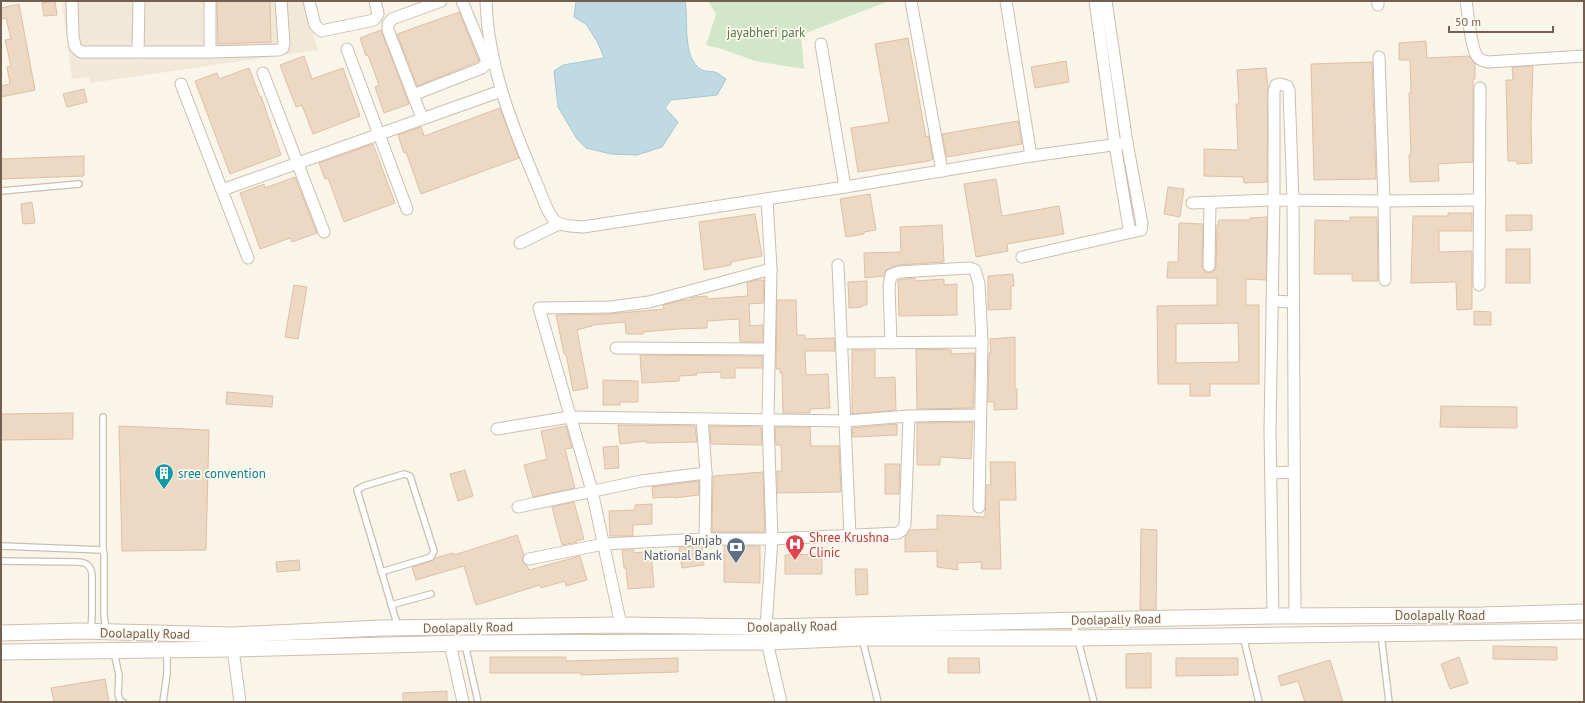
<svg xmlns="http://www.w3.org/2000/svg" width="1585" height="703" font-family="'PT Sans',sans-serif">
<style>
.residential{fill:#f1e8d8}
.green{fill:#d2e7c8}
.water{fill:#bfdae2;stroke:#a6c8d3}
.building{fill:#edd8c3;stroke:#dec0a5;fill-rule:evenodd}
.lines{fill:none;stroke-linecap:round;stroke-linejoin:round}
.lane-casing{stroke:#cbbeb0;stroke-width:8}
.street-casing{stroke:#cbbeb0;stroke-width:13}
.secondary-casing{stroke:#cebfae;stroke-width:17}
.lane{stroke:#fff;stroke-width:5.5}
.street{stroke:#fff;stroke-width:11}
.secondary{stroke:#fff;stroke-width:15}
.labels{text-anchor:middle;stroke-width:3.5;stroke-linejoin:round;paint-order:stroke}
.park-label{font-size:13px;fill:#557c4b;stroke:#fdf9ef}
.culture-label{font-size:13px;fill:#0d838f;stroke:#fdf9ef;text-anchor:start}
.health-label{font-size:13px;fill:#be3a42;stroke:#fdf9ef;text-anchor:start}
.service-label{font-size:13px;fill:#4e5e75;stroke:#fdf9ef;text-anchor:end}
.street-label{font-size:13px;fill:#725f4f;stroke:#fdf9ef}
</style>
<rect width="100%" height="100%" fill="#faf5e9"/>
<path class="residential" d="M62,1H304L318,50L90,83L89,77L72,79Z"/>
<path class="green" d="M708,1H889L801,35L804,69L755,61L725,50L706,45L716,14Z"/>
<path class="water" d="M576,1H685C689,20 681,58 702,70C706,72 711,71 715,72C719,73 722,77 726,79L717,95L671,100L665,108L678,122L662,147L637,155L611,154L586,148L577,139L558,107L554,71L563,65L604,58L598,43L586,24L574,17Z"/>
<g class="building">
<path d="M55,1L57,15L44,16L42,3Z"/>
<path d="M217,1H270L271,42L218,44Z"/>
<path d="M19,4L35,90L1,97V86L10,84L7,67L11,66L5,40L11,39L6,18L1,19V8Z"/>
<path d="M459,12L479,61L417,86L397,34Z"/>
<path d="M381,30L409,104L384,113L375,87L379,85L368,55L366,56L360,38Z"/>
<path d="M908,38L926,137L929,136L933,159L929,161L858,172L851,128L889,122L875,44Z"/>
<path d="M1426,41L1427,58L1469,56L1475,64V79H1473V162L1438,164L1439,181L1410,182L1409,155H1411L1409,93H1411L1410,60H1399V43Z"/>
<path d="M304,56L312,79L343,68L360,116L313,134L302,105L296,107L280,65Z"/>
<path d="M1066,61L1069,82L1035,88L1031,67Z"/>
<path d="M1372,62L1376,179L1314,180L1311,64Z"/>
<path d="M1533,66L1531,125L1532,163L1517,164V161H1508L1506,80H1513L1512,67Z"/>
<path d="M249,68L260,97L261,96L281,155L230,174L195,81L217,73L219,79Z"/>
<path d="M1266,68L1268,88L1267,182L1244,183L1243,177L1204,176V149L1238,150L1236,104H1239L1237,70Z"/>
<path d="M84,89L87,102L67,107L63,94Z"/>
<path d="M500,108L519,158L421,194L406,152L404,153L398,135L421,127L424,136Z"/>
<path d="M1018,121L1022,144L947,157L942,134Z"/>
<path d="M373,144L395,203L344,222L328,178L325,179L319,163Z"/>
<path d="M84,156V176L1,179V159Z"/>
<path d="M295,177L317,233L292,242L290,238L260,249L240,193L264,184L265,188Z"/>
<path d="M996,179L1002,216L1059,206L1064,234L1007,244L1008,251L976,257L964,184Z"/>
<path d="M1168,187L1184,189L1180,217L1164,214Z"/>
<path d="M870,194L876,230L864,232V234L846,237L840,199Z"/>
<path d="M32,202L35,223L23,224L21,204Z"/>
<path d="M1448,213H1472V231H1439V252L1472,251V309L1457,310L1456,282L1411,283L1413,216H1448Z"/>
<path d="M755,214L762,256L731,262V265L704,270L699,222Z"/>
<path d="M1506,215H1532V230L1506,231Z"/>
<path d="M1267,217L1266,280L1246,279V305H1259V384H1210V396H1190V384H1158L1157,306L1217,305V278H1167L1168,262H1178L1179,223L1203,224L1202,266L1205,272L1209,273L1213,272L1216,266L1217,225H1218L1219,220H1250V218ZM1238,323L1239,362L1176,363V324Z"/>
<path d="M1350,217H1377L1378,281H1352V274H1314L1315,220L1350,221Z"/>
<path d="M942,225L944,262L898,265L886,270L884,276L865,278L864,253L901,252L900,227Z"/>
<rect x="1506" y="249" width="24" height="34"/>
<path d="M1013,274L1014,286H1011V309L988,310V276Z"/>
<path d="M915,278V281L944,279V285L957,284V315L899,316L898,280Z"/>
<path d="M756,280H764L763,303L749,304L750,326L763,325V342H740L739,319L707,321V328L677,329L643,332V334H626L625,322L592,325V326L577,330L588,388L573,391L566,354H564L556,315L610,314L664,309L663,305L682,300H691V298L696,297L707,296V299L748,296L747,283Z"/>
<path d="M867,281V305H862V307L849,308L848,282Z"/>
<path d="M294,285L307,287L298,339L285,337Z"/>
<path d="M777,300H796L797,335H805V339L834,338L835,351H805L806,375L828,374L830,408L810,409V413H783L782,373H780V369H776Z"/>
<path d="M1474,311L1491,312V325H1474Z"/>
<path d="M1015,337V389H1017V409L994,410V402H988L989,353H991L990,339Z"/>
<path d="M916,349L951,350V354L975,353L973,408L917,409Z"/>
<path d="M852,350H875V378L895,377L896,410L852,414Z"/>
<path d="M640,355L762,356V368H735V378H721V372L696,373L697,375L679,376V381L642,383Z"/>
<path d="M603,380L638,381V402H620V405H603Z"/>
<path d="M227,392L273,396L272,407L226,404Z"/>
<path d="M1441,406L1517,407V428L1440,427Z"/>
<path d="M73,413V439L1,440V414Z"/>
<path d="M973,422L971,459L940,457V465H917V423Z"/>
<path d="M897,424V435L853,437L852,428Z"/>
<path d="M618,425L695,426L697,442L646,443V441L620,444Z"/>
<path d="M119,426L209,430L206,550L122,551Z"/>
<path d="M566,426L572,448L565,449L575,488L533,497L524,465L547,459L541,431Z"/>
<path d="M710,426L761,427L762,445L711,444Z"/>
<path d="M775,427H810L811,446H839L841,492L777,493V471H782L781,445H776Z"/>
<path d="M618,446L619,468L605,469L603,447Z"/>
<path d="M990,462H1015L1016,500H999L1001,569H981L982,562L957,563L958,570L937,567V551L905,552V537L910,530L937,529V515L985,517L986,485H991Z"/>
<path d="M885,464H900L899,494H885Z"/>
<path d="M465,470L473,496L458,501L450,474Z"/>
<path d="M763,472L765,532H712L713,476Z"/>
<path d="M699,481V495L674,498V497L653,498L652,487Z"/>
<path d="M574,502L584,539L576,541L577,542L562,545L552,507Z"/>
<path d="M652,504V524L633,525V536H610L609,511L635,510V505Z"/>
<path d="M1141,529L1157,530L1156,610H1140Z"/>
<path d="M517,535L524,555L522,561L527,566L529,570L580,556L587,580L566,586L565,581L541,588L540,585L476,605L464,566L416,580L412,567L432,561L435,558L453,553L454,555Z"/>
<path d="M702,546L704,565L682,568L679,547Z"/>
<path d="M724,546H760V583L724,582Z"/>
<path d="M622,550H634V553L651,551L654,587L628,589L626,568H624Z"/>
<path d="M822,554V574H785V555Z"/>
<path d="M299,560L300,570L277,572L276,562Z"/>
<path d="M855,569H867L868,594L856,595Z"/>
<path d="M1493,646L1557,647V660L1493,659Z"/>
<path d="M1151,653V688H1126V654Z"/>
<path d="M490,657H566V661L678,658V672L581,675V673H490Z"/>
<path d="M1459,657L1468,683L1450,689L1441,664Z"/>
<path d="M948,658H979L980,673H948Z"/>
<path d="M1176,658H1238V675L1176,676Z"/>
<path d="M1330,660L1343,702H1305L1298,681L1281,686L1278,676Z"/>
<path d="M105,679L109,702H54L51,688Z"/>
<path d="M447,691V702H403V693Z"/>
</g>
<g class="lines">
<defs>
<g id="lane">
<path d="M1,191L79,184"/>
<path d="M1,546L103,550L104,555V615L106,630"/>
<path d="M103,550V417"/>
<path d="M1,561L77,562C86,562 91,565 92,575V615L91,630"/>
<path d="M381,572L431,557L434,551L410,476L404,474L364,486L357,490L398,627"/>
<path d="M391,605L431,594"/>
<path d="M1073,621L1094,702"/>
<path d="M1381,634L1389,702"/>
<path d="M1243,636L1259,702"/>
<path d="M862,638L878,702"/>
<path d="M465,644L478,702"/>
<path d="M114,652L119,675L118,694L120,701L123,702"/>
<path d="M163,702L167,674V651"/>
</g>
<g id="street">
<path d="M72,1L73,35L75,47L81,52H210L279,50L283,48L284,43L281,1"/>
<path d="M309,1L315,25L321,31L374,20L378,14L375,1"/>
<path d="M486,1C488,65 512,126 537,184C542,195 546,211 554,220C561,227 574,226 583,227L845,187L1031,156L1127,143"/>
<path d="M911,1L942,171"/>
<path d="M1006,1L1031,156"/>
<path d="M1095,1L1115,145L1129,228L1132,232L1141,230L1142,224L1127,143L1106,1"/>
<path d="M1378,1V5"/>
<path d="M1466,1C1468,13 1471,48 1477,56C1479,60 1484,61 1488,62L1584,56"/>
<path d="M821,44L845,187"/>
<path d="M347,49L407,209"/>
<path d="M138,52L139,1"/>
<path d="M210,52V1"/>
<path d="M1379,57L1384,201L1385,280"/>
<path d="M263,73L324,232"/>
<path d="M181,84L248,258"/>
<path d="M413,95L482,68L486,64V59L462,1"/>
<path d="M422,118L388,30V24L392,19L441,1"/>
<path d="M222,190L501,91"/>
<path d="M1192,203L1274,200L1384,201L1480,200"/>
<path d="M520,243L559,224"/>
<path d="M1022,257L1132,232"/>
<path d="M838,265L850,535"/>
<path d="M1209,266L1210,203"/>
<path d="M1479,285L1480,88"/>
<path d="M1272,301L1293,302"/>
<path d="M843,343L982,342"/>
<path d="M891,343L889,286L891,275L899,272L969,268L975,270L979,284L982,342L979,507"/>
<path d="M616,348L769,349"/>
<path d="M702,419L706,473L705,539"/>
<path d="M497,429L570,417L846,421L909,416L980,415"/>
<path d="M1271,473L1294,472"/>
<path d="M518,507L641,481L706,473"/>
<path d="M529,559L604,544L705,539H772L898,533L902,530L905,525L909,416"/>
<path d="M1273,616L1270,430L1274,200V91L1276,85L1280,84L1287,86L1289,90L1293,200L1295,616"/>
<path d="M621,625L592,491L539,308L610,307L649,302L771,269"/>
<path d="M766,627L772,539L768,419L771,269L767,199"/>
<path d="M767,642L781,702"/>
<path d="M450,644L463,702"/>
<path d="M233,649L240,702"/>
</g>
<g id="secondary">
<path d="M1,633L79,631L232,635L380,628L621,625L766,627L1273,616L1482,615L1584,612"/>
<path d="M1,652L233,649L465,643L767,642L862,638H1076L1584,631"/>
</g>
</defs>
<use href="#lane" class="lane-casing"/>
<use href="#street" class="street-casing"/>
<use href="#secondary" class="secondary-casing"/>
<use href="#lane" class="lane"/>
<use href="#street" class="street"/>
<use href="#secondary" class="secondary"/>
</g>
<defs>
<symbol id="building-pin" viewBox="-11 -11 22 30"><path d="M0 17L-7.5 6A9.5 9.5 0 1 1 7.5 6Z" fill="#0f9aa8" stroke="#fdf9ef"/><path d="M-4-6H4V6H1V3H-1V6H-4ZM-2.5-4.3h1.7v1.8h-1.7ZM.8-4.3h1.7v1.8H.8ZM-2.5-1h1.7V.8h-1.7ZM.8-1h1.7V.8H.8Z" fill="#fff"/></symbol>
<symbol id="hospital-pin" viewBox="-11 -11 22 30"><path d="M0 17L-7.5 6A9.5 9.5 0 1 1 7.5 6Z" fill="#e0444e" stroke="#fdf9ef"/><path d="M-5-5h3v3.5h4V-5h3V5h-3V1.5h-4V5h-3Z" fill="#fff"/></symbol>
<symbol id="bank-pin" viewBox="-11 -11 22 30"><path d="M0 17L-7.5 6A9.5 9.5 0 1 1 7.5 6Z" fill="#5c6f8a" stroke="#fdf9ef"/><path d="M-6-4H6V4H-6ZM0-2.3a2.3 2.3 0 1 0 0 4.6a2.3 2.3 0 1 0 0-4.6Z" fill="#fff"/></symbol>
</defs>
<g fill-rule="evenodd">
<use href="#building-pin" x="153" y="462" width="22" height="30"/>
<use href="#hospital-pin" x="784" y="533" width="22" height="30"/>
<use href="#bank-pin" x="725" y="536" width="22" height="30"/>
</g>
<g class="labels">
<g class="park-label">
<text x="766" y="37">jayabheri park</text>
</g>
<g class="culture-label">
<text x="178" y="478">sree convention</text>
</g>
<g class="health-label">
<text x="809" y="542">Shree Krushna<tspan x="809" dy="15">Clinic</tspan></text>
</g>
<g class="service-label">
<text x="722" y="545">Punjab<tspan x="722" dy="15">National Bank</tspan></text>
</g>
<g class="street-label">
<text x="1440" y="620">Doolapally Road</text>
<text transform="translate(1116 619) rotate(-1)" y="5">Doolapally Road</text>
<text transform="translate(792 626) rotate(-1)" y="5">Doolapally Road</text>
<text transform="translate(468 627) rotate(-1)" y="5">Doolapally Road</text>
<text transform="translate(145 633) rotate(1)" y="5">Doolapally Road</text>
</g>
</g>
<rect width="1585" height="703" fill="none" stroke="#725f4f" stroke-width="4"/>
<path d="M1449 26v6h104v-6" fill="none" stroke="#725f4f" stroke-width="2"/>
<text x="1455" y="26" font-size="12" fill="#725f4f" stroke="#fdf9ef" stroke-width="3" paint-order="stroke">50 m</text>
</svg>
